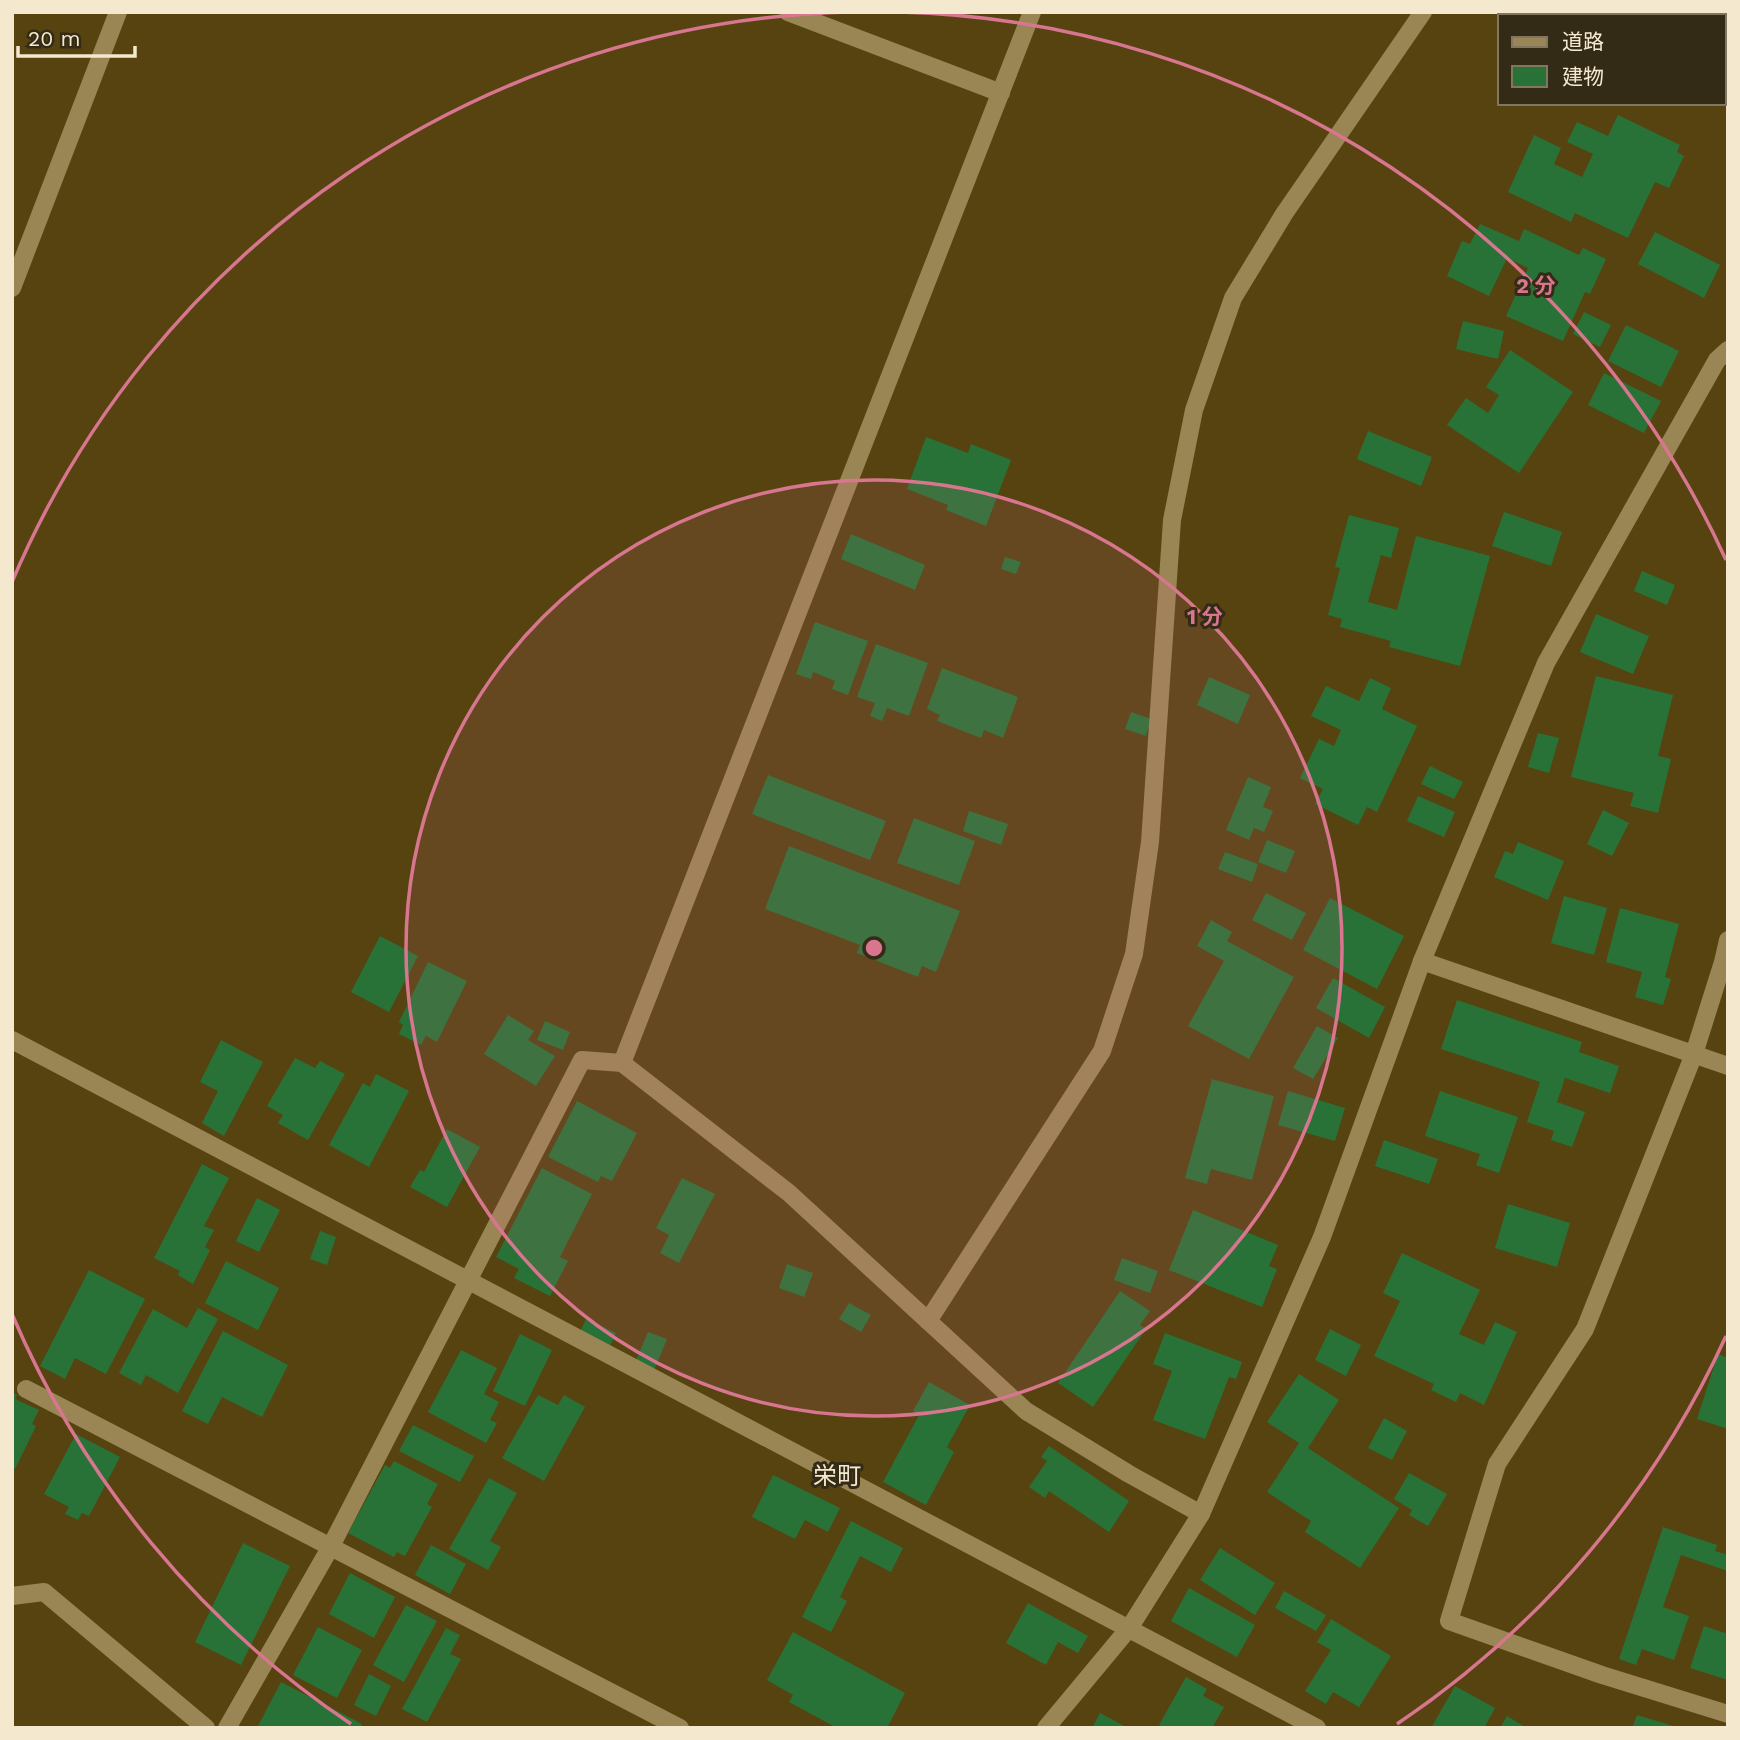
<svg xmlns="http://www.w3.org/2000/svg" width="1740" height="1740" font-family="'Work Sans','Noto Sans JP',sans-serif">
<style>
.building{fill:#297237}
.lines{fill:none;stroke-linecap:round;stroke-linejoin:round}
.minor{stroke:#9a8554;stroke-width:18}
.ring{fill:none;stroke:#d8768f;stroke-width:3.5}
.labels{text-anchor:middle;stroke-width:6;stroke-linejoin:round;paint-order:stroke}
.quarter-label{font-size:24px;fill:#f4e9cf;stroke:#342b17}
.centre{fill:#d8768f;stroke:#342b17;stroke-width:3.5}
.ring-label{font-size:21px;text-anchor:middle;font-weight:bold;fill:#d8768f;stroke:#342b17;stroke-width:6;stroke-linejoin:round;paint-order:stroke}
</style>
<rect width="100%" height="100%" fill="#564310"/>
<g class="building">
<path d="M1696,12L1695,16H1603L1593,13Z"/>
<path d="M1618,115L1680,145L1677,152L1684,156L1669,188L1655,182L1628,238L1575,213L1571,222L1508,192L1534,135L1561,148L1554,164L1582,177L1593,154L1567,142L1577,122L1608,136Z"/>
<path d="M1480,224L1519,241L1524,229L1579,255L1583,248L1606,259L1590,294L1585,292L1563,341L1506,316L1528,268L1507,258L1489,296L1447,276L1462,241L1470,244Z"/>
<path d="M1655,232L1720,265L1704,298L1638,264Z"/>
<path d="M1584,312L1611,325L1600,347L1573,334Z"/>
<path d="M1463,321L1504,331L1498,359L1456,349Z"/>
<path d="M1626,325L1679,351L1661,387L1608,361Z"/>
<path d="M1510,350L1573,392L1519,473L1447,425L1466,398L1488,413L1499,395L1486,387Z"/>
<path d="M1604,373L1661,401L1644,433L1588,405Z"/>
<path d="M1368,431L1432,457L1421,486L1357,459Z"/>
<path d="M926,437L968,453L971,444L1011,460L986,526L946,510L948,505L907,489Z"/>
<path d="M1504,512L1562,532L1551,566L1492,546Z"/>
<path d="M1349,515L1399,528L1391,558L1381,555L1368,602L1397,610L1416,536L1490,556L1460,666L1389,647L1391,641L1340,627L1342,619L1328,615L1340,568L1335,567Z"/>
<path d="M851,534L925,565L915,590L841,559Z"/>
<path d="M1005,557L1021,562L1016,574L1001,569Z"/>
<path d="M1642,571L1675,585L1667,605L1634,591Z"/>
<path d="M1596,614L1649,636L1633,674L1580,652Z"/>
<path d="M815,622L868,641L848,695L832,689L835,681L813,672L811,679L796,674Z"/>
<path d="M876,644L928,663L909,716L887,708L882,721L870,716L875,703L857,697Z"/>
<path d="M942,668L1018,697L1003,738L984,730L981,738L937,721L940,715L927,709Z"/>
<path d="M1596,676L1673,695L1658,756L1671,759L1658,813L1630,806L1634,793L1571,777Z"/>
<path d="M1209,677L1250,695L1238,724L1197,705Z"/>
<path d="M1370,678L1391,688L1382,709L1417,726L1377,812L1367,807L1358,825L1315,804L1323,789L1300,778L1319,739L1334,746L1341,730L1311,716L1326,686L1359,701Z"/>
<path d="M1131,712L1151,719L1146,736L1125,729Z"/>
<path d="M1538,733L1559,738L1549,773L1528,767Z"/>
<path d="M1430,766L1463,782L1454,799L1421,784Z"/>
<path d="M768,775L886,821L870,860L752,814Z"/>
<path d="M1248,777L1271,787L1263,807L1273,811L1264,832L1254,828L1249,840L1226,830Z"/>
<path d="M1418,796L1455,812L1444,837L1407,821Z"/>
<path d="M1603,810L1629,823L1612,856L1587,844Z"/>
<path d="M969,811L1008,824L1001,845L963,831Z"/>
<path d="M914,818L975,841L959,885L897,863Z"/>
<path d="M1267,840L1295,851L1286,873L1258,862Z"/>
<path d="M1518,842L1564,861L1548,900L1494,877L1505,851L1513,854Z"/>
<path d="M789,846L960,911L936,972L922,966L918,977L857,953L860,945L765,909Z"/>
<path d="M1225,852L1258,864L1252,882L1218,869Z"/>
<path d="M1266,893L1306,913L1292,940L1252,920Z"/>
<path d="M1564,896L1607,908L1594,955L1551,943Z"/>
<path d="M1330,898L1404,936L1377,989L1303,950Z"/>
<path d="M1620,908L1679,924L1665,977L1671,979L1663,1005L1635,997L1642,972L1606,962Z"/>
<path d="M1211,920L1232,932L1227,941L1294,977L1249,1059L1188,1026L1224,961L1197,946Z"/>
<path d="M380,936L418,956L389,1012L351,992Z"/>
<path d="M428,962L467,981L437,1042L426,1036L421,1045L399,1034L403,1025L399,1022Z"/>
<path d="M1333,978L1385,1007L1369,1038L1316,1008Z"/>
<path d="M1457,1000L1582,1042L1579,1052L1619,1066L1610,1093L1565,1078L1557,1102L1585,1112L1572,1147L1551,1140L1554,1131L1527,1122L1540,1082L1441,1049Z"/>
<path d="M508,1015L534,1031L528,1040L555,1056L536,1086L484,1054Z"/>
<path d="M545,1021L570,1032L563,1050L537,1040Z"/>
<path d="M1317,1026L1338,1038L1313,1079L1293,1068Z"/>
<path d="M221,1040L263,1062L224,1136L202,1123L218,1091L200,1082Z"/>
<path d="M295,1058L315,1068L320,1061L345,1074L308,1140L278,1123L283,1115L267,1106Z"/>
<path d="M376,1074L409,1091L369,1167L329,1145L363,1083L370,1087Z"/>
<path d="M1212,1079L1274,1096L1252,1180L1211,1169L1207,1184L1185,1178Z"/>
<path d="M1288,1091L1345,1108L1335,1141L1278,1125Z"/>
<path d="M1440,1091L1518,1117L1499,1173L1476,1165L1480,1154L1425,1136Z"/>
<path d="M577,1101L637,1133L612,1181L601,1176L598,1182L548,1157Z"/>
<path d="M447,1129L480,1147L447,1207L410,1187L420,1170L424,1172Z"/>
<path d="M1384,1140L1438,1159L1429,1184L1375,1166Z"/>
<path d="M202,1164L229,1178L204,1226L214,1230L205,1247L210,1250L193,1284L178,1275L180,1271L154,1258Z"/>
<path d="M542,1168L592,1194L560,1257L568,1261L550,1296L514,1278L519,1269L496,1257Z"/>
<path d="M682,1178L715,1194L679,1263L660,1253L669,1235L656,1228Z"/>
<path d="M257,1198L280,1210L259,1252L236,1241Z"/>
<path d="M1508,1204L1570,1223L1557,1267L1495,1248Z"/>
<path d="M1193,1210L1278,1245L1269,1266L1277,1269L1262,1307L1169,1270Z"/>
<path d="M320,1231L336,1237L327,1265L310,1259Z"/>
<path d="M1402,1253L1480,1290L1459,1334L1484,1345L1495,1322L1517,1332L1484,1405L1460,1393L1456,1402L1431,1390L1434,1384L1374,1356L1400,1301L1383,1293Z"/>
<path d="M1122,1258L1158,1271L1150,1293L1114,1280Z"/>
<path d="M226,1261L279,1288L258,1330L205,1303Z"/>
<path d="M787,1264L813,1273L804,1297L779,1288Z"/>
<path d="M89,1270L145,1299L106,1374L75,1358L65,1379L40,1366Z"/>
<path d="M1120,1291L1150,1311L1140,1325L1146,1329L1093,1407L1058,1383Z"/>
<path d="M849,1303L871,1315L861,1332L839,1319Z"/>
<path d="M198,1308L218,1319L178,1393L146,1375L141,1385L119,1373L153,1309L187,1328Z"/>
<path d="M586,1319L616,1333L607,1352L577,1338Z"/>
<path d="M1330,1329L1361,1345L1346,1376L1315,1360Z"/>
<path d="M223,1331L288,1365L262,1417L222,1397L208,1424L182,1411Z"/>
<path d="M648,1332L667,1339L653,1373L634,1365Z"/>
<path d="M1165,1333L1242,1362L1236,1379L1229,1377L1205,1439L1153,1420L1172,1371L1153,1364Z"/>
<path d="M520,1334L552,1350L525,1406L493,1391Z"/>
<path d="M461,1350L497,1368L484,1394L499,1402L490,1420L497,1423L486,1443L428,1412Z"/>
<path d="M1718,1354L1728,1358V1429L1697,1419Z"/>
<path d="M1299,1374L1339,1400L1308,1448L1399,1508L1360,1568L1305,1532L1311,1521L1267,1492L1299,1443L1267,1422Z"/>
<path d="M929,1382L970,1405L947,1447L954,1452L926,1505L883,1482L919,1415L913,1411Z"/>
<path d="M12,1392L17,1395L15,1399L39,1410L32,1424L36,1426L15,1469L12,1468Z"/>
<path d="M538,1395L558,1405L564,1395L585,1407L544,1481L502,1458Z"/>
<path d="M1384,1418L1407,1431L1392,1460L1368,1448Z"/>
<path d="M413,1425L474,1456L460,1482L399,1451Z"/>
<path d="M76,1434L120,1457L89,1516L82,1513L78,1520L65,1514L69,1507L44,1494Z"/>
<path d="M1049,1446L1129,1501L1109,1532L1049,1491L1045,1498L1029,1487L1047,1461L1041,1457Z"/>
<path d="M394,1461L438,1484L427,1504L432,1507L405,1556L397,1552L394,1557L348,1533L385,1465L390,1468Z"/>
<path d="M1409,1473L1447,1494L1428,1526L1409,1515L1412,1510L1394,1499Z"/>
<path d="M773,1475L840,1508L828,1532L805,1520L795,1539L752,1517Z"/>
<path d="M489,1478L517,1493L490,1541L501,1547L488,1570L449,1549Z"/>
<path d="M851,1521L903,1548L891,1572L860,1556L840,1597L847,1601L831,1632L802,1617Z"/>
<path d="M1663,1527L1717,1545L1715,1551L1728,1555V1571L1681,1555L1663,1607L1689,1616L1674,1660L1642,1649L1636,1665L1619,1659Z"/>
<path d="M243,1543L290,1566L241,1665L195,1642Z"/>
<path d="M431,1545L466,1564L450,1594L415,1575Z"/>
<path d="M1220,1548L1275,1583L1255,1615L1200,1580Z"/>
<path d="M350,1573L395,1597L374,1638L329,1614Z"/>
<path d="M1189,1588L1255,1625L1237,1657L1171,1621Z"/>
<path d="M1284,1591L1326,1615L1316,1631L1275,1608Z"/>
<path d="M1028,1603L1088,1636L1078,1653L1058,1642L1046,1665L1006,1643Z"/>
<path d="M406,1605L437,1621L404,1682L373,1665Z"/>
<path d="M1331,1619L1391,1656L1359,1707L1333,1692L1326,1704L1305,1691L1331,1650L1317,1642Z"/>
<path d="M1704,1626L1728,1634V1680L1690,1668Z"/>
<path d="M318,1627L362,1650L337,1698L293,1675Z"/>
<path d="M446,1628L460,1635L450,1654L461,1659L427,1722L402,1709Z"/>
<path d="M793,1632L905,1693L887,1728H837L789,1702L793,1695L767,1680Z"/>
<path d="M369,1674L391,1686L376,1716L354,1705Z"/>
<path d="M1186,1677L1207,1689L1203,1696L1224,1707L1212,1728H1165L1159,1725Z"/>
<path d="M281,1682L362,1724L360,1728H257Z"/>
<path d="M1455,1686L1495,1708L1484,1728H1431Z"/>
<path d="M1100,1713L1128,1728H1092Z"/>
<path d="M1637,1715L1677,1727L1676,1728H1632Z"/>
<path d="M1507,1716L1527,1728H1500Z"/>
</g>
<g class="lines">
<g class="minor">
<path d="M788,12L1001,93"/>
<path d="M12,288L118,12"/>
<path d="M1728,940L1723,962L1694,1054L1585,1329L1497,1464L1449,1621L1602,1675L1728,1714"/>
<path d="M1422,961L1728,1066"/>
<path d="M12,1040L1317,1728"/>
<path d="M622,1063L1032,12"/>
<path d="M928,1321L1102,1051L1134,954L1150,842L1172,520L1194,410L1233,298L1284,214L1423,12"/>
<path d="M26,1389L680,1728"/>
<path d="M12,1596L44,1592L206,1728"/>
<path d="M227,1728L330,1548L582,1060L622,1063L789,1193L1026,1411L1129,1474L1201,1514"/>
<path d="M1046,1728L1130,1627L1201,1514L1322,1237L1422,961L1546,663L1717,360L1728,350"/>
</g>
</g>
<circle cx="874" cy="948" r="468" fill="#d8768f" fill-opacity=".12"/>
<g class="ring">
<circle cx="874" cy="948" r="468"/>
<path d="M1726 1336A936 936 0 0 1 1397 1724M351 1724A936 936 0 0 1 12 1314M12 582A936 936 0 0 1 849 12M899 12A936 936 0 0 1 1726 560"/>
</g>
<g class="labels">
<g class="quarter-label">
<text x="837" y="1484">栄町</text>
</g>
</g>
<circle cx="874" cy="948" r="10" class="centre"/>
<g class="ring-label">
<text x="1536" y="293">2 分</text>
<text x="1205" y="624">1 分</text>
</g>
<rect width="1740" height="1740" fill="none" stroke="#f4e9cf" stroke-width="28"/>
<rect x="1498" y="14" width="228" height="91" fill="#342b17" stroke="#817761" stroke-width="2"/>
<rect x="1512" y="37" width="35" height="10" fill="#9a8554" stroke="#817761" stroke-width="2"/>
<text x="1562" y="49" font-size="21" fill="#f4e9cf">道路</text>
<rect x="1512" y="66" width="35" height="21" fill="#297237" stroke="#817761" stroke-width="2"/>
<text x="1562" y="84" font-size="21" fill="#f4e9cf">建物</text>
<path d="M18 46v10h117v-10" fill="none" stroke="#f4e9cf" stroke-width="3.5"/>
<text x="28" y="46" font-size="21" fill="#f4e9cf" stroke="#342b17" stroke-width="5" paint-order="stroke">20 m</text>
</svg>
